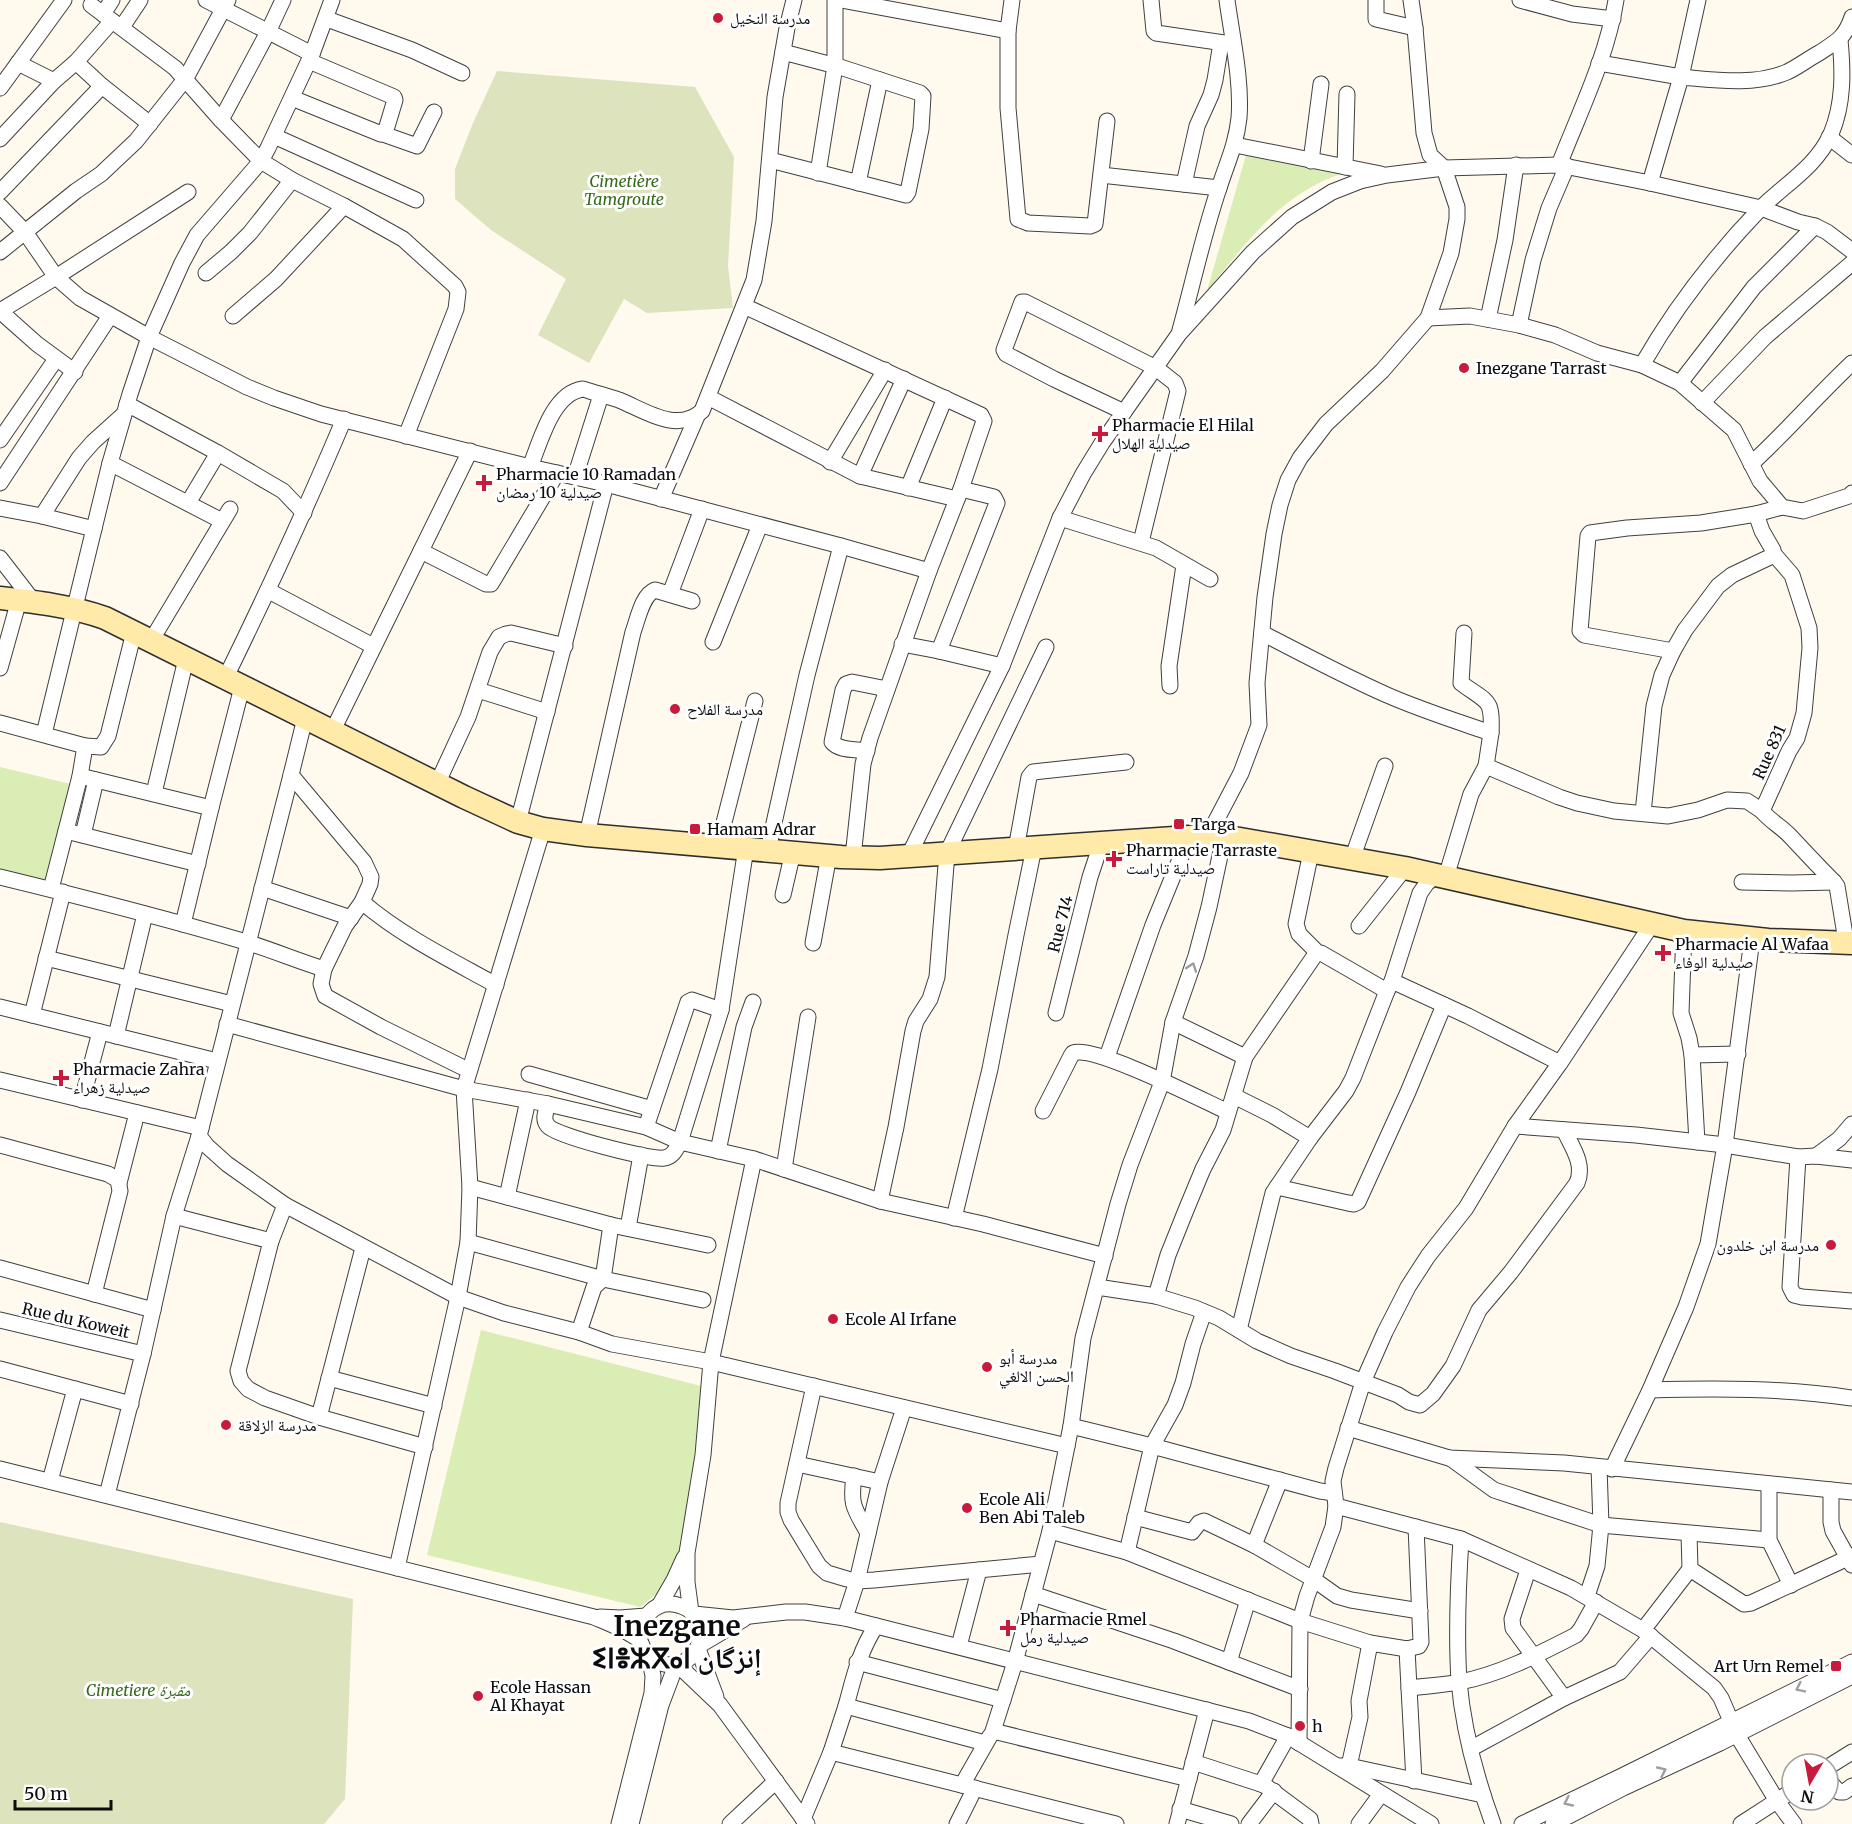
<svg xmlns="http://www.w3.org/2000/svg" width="1852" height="1824" font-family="Merriweather,'Noto Naskh Arabic','Noto Sans Tifinagh',serif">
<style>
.green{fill:#d9edb4}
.cemetery{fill:#dce3bd}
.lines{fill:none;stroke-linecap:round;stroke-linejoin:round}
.street-casing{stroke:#404040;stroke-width:17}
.secondary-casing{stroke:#2f2f2f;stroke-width:25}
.street{stroke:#fff;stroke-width:15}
.secondary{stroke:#ffeaa9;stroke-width:22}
.oneway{stroke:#9e9e9e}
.poi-dot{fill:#c81b3b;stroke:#fff;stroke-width:2}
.labels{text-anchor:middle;stroke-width:6;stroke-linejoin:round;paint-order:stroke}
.poi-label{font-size:16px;fill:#0d0d0d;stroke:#fff;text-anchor:start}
.park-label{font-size:16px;font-style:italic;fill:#356a19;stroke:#fff}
.street-label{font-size:16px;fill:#0d0d0d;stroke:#fff}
.town-label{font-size:28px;font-weight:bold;fill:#0d0d0d;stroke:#fff}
</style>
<rect width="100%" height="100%" fill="#fff9ee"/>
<g class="green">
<path d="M1246,155L1344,173C1282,192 1246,243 1207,291Z"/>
<path d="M0,767L75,785L52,882L0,870Z"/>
<path d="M481,1330L701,1386L703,1450L674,1580L640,1607L427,1555Z"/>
</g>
<g class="cemetery">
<path d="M497,71L695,87L734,157L728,266L733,308L647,313L624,299L589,363L538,335L566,279L491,230L455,199V169L473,123Z"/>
<path d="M0,1522L353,1599L345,1799L324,1824H0Z"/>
</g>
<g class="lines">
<defs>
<g id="street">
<path d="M206,0L312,54"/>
<path d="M841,0L1008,31L1012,0"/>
<path d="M1151,0L1154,31L1156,33L1231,44"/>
<path d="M1376,0V19L1415,28"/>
<path d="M1411,0L1415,28L1424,133L1430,155L1444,168L1457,207V219L1451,253L1428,318L1470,316L1519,325L1555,335L1597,353L1642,365L1680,383L1734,430L1760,481L1782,507L1803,511L1849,496L1852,493"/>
<path d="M1520,0L1572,14L1613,19"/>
<path d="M91,5L175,68L221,120L261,161L292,180L344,206L403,239L455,286L458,292L456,309L406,436"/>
<path d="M103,14L112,0"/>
<path d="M327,19L412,50L462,73"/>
<path d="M112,21L76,62L102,86L150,124"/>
<path d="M122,27L140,0"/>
<path d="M1008,31V108L1018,219L1028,223L1090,226L1095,224L1107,121"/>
<path d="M18,63L54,81"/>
<path d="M1599,63L1681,77L1698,0"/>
<path d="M0,88L64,0"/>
<path d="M292,98L381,134L385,133L395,100L394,97L309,61"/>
<path d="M221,120L268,32L283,0"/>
<path d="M383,134L417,146L434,112"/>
<path d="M274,136L416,200"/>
<path d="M1829,137L1852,155"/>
<path d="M0,139L54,81L76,62"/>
<path d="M1235,145L1381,174"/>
<path d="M770,160L906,195L908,192L921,129L923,96L920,93L840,67L783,52"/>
<path d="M1311,161L1321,84"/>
<path d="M1559,165C1580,111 1607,57 1616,0"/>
<path d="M1345,167L1347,94"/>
<path d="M818,173L835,66V0"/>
<path d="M1101,175L1219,188"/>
<path d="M858,183L880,80"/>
<path d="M1650,183L1681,77C1715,80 1754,86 1787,72C1798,67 1808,59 1819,53C1836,42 1845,38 1852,17"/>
<path d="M1184,184L1197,126L1211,95L1215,80L1221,43"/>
<path d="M0,192L102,86"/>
<path d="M0,206L25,232L56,277L80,298L149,337L247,387L274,398L321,414L530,467L606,484L841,546L929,571"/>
<path d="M0,252L76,191L101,174L136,141L186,78L228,0"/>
<path d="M206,273L231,252L250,233L292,180"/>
<path d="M744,306L981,415L984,421L961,489L929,571L870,738L863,764L853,857"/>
<path d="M233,316L276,279L344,206"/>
<path d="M1488,319L1505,240L1516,165"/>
<path d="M1519,325L1533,260L1549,208L1567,166"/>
<path d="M1180,330C1193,283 1203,235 1219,188C1227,163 1236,145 1239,118C1242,81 1232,37 1227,0"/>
<path d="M1642,365C1674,309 1715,256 1760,209C1785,184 1816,167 1831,134C1844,103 1843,71 1840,40"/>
<path d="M75,372L37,344L0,311L56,277L188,192"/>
<path d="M1680,383L1754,287L1815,226"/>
<path d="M708,397L860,476L957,499"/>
<path d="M1702,403L1765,337L1852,263"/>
<path d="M127,404L218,453L283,491L304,513"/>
<path d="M1124,412L1054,379L1006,354L1004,350L1022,302H1025L1156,368L1175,383L1178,391L1141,542"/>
<path d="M0,440L56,359"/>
<path d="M830,462L885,370"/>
<path d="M110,463L222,521"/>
<path d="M1751,464C1786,432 1817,396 1852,363"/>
<path d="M530,467C540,443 552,393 583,389C595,393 607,396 619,400C644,410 677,434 702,411L754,280L764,221L775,97L787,28L794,0"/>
<path d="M860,476L904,379"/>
<path d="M575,477L601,395"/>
<path d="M0,483L110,316"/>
<path d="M908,488L945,398"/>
<path d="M661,499L697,416"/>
<path d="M188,503L218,453"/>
<path d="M0,508L42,516L94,529"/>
<path d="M42,516L79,458L93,442L124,414"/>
<path d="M1060,518L1156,548L1210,579"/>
<path d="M421,551L486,584H491L557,473"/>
<path d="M1773,553L1792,575L1809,628L1810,648L1804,713L1797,738L1789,751L1762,811C1770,821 1782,827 1791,837C1805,852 1819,867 1834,882L1837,886L1846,941"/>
<path d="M0,558L34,602"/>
<path d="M269,591L373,646"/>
<path d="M670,594L702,509"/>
<path d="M1262,633C1303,654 1344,676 1387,695C1421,710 1456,721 1491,733L1486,766"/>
<path d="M1464,633L1461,683C1487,703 1493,697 1491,733"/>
<path d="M151,641L230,509"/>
<path d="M713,642L760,525"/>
<path d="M902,644L939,651L1002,666"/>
<path d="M939,651L997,503L994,497L961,489"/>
<path d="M1673,651L1584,635L1580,631L1588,536L1590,533L1627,528L1701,523L1756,514"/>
<path d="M0,668L19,600"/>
<path d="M225,679C267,593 307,507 344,419"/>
<path d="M1170,686L1169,666L1184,565"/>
<path d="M478,690L547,712"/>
<path d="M0,723L85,746L80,776L51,889"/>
<path d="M332,732L470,451"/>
<path d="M44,734L110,463L130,394L149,337L182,263L197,235L261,161L268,148L312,54L332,0"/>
<path d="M85,746L101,747L108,736L134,632"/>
<path d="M867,751C856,749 839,751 832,742L843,690L846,684L852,682L887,689"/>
<path d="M80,776L211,808L183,924"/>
<path d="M437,784L468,717L490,652L499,637L506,634L511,633L565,646"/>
<path d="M154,793L186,659"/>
<path d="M211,808L242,687"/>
<path d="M1643,813L1654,706L1662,675L1673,651L1685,630L1718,586L1732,575L1772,556L1773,550L1762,531L1756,514L1782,507"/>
<path d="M518,822L606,484"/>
<path d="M66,831L198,864"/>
<path d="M83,835L96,780"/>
<path d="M587,835L633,632C638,619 642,595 655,590L692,601"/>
<path d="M1208,836L1241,773L1259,725L1257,683L1265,597L1274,534L1280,505L1288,480L1300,458L1326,424L1382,371L1428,318"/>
<path d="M718,846L755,701"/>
<path d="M1016,849L1029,777L1033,772L1126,762"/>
<path d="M768,850L807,675L841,546"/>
<path d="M1311,852L1296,924L1299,934L1318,953H1321L1387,991"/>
<path d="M908,857L1002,666L1060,518L1083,474L1102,443L1179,334L1253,252L1292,217L1332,192L1360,181L1387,175L1444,168L1559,165L1650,183L1761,208L1798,222L1815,226L1827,232L1852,251"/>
<path d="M1352,859L1385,766"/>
<path d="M0,877C82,897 165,918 246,942C272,950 298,961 324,969L345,926L362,902L370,884L371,877L364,862L291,775"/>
<path d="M1446,877L1471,794L1486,766L1559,797L1577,803L1614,811L1668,816L1698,810L1727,800L1747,801L1762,811"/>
<path d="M1742,882L1791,883L1834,882"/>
<path d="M262,888L351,918"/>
<path d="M783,895L793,852"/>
<path d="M362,902C402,936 449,959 496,985"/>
<path d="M1359,926L1405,868"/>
<path d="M1684,931L1681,1013L1689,1038L1692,1055L1738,1054"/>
<path d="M813,943L829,855"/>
<path d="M46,958L232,1004"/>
<path d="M324,969L321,984L325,996L381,1027L468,1070"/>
<path d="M1392,981L1468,1016L1560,1063"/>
<path d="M0,1007L217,1061"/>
<path d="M1056,1013L1090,877L1101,844"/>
<path d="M32,1015L63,892"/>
<path d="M1173,1022L1245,1057"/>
<path d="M227,1024L464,1089L548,1104L646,1127L680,1142L754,1159L880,1201L983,1224L1105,1256"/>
<path d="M116,1036L145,914"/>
<path d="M1692,1055L1697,1142"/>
<path d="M1107,1057L1153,925L1189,837"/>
<path d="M529,1074L652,1109"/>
<path d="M0,1080L201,1128"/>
<path d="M1234,1096L1272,1115L1310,1138"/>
<path d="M82,1100L100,1032"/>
<path d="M548,1104C546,1112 542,1119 548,1126C556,1136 650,1160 664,1158C673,1157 676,1149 680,1142L721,1010L746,848"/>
<path d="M1043,1111L1071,1056L1073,1053C1095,1045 1202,1100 1228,1112"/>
<path d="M1515,1126L1636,1135L1725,1145L1798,1157L1816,1156L1852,1160"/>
<path d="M646,1127L688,1002L692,1000L721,1010"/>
<path d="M199,1136L207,1146L227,1164L285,1205L458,1297L504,1313L579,1332L612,1344L711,1362L1067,1446"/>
<path d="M0,1145L108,1174L118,1180L120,1191L94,1294"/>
<path d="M718,1151L744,1027L753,1002"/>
<path d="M1816,1156L1839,1139L1852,1124"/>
<path d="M1798,1157L1790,1287L1794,1295L1802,1297L1852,1301"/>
<path d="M784,1169L808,1017"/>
<path d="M119,1183L137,1113"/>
<path d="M470,1187L611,1225L708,1245"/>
<path d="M1277,1187L1348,1203L1354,1204L1358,1202L1408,1092L1444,1005"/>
<path d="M507,1197L528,1100"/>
<path d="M880,1201L896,1127L913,1031L916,1021L930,999L937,977L947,853L1046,647"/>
<path d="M285,1205L271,1241L238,1371L241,1381L248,1389L265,1398L319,1417L425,1447"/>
<path d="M174,1216L271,1241"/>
<path d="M954,1218L990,1069L1016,935L1034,848"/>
<path d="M628,1228L641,1155"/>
<path d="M468,1242L603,1279L703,1300"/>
<path d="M0,1268L153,1310"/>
<path d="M1097,1287L1156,1296L1195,1308L1219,1318L1257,1341L1291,1356L1335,1371L1398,1395L1409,1402L1420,1405L1433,1394L1453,1366L1479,1310L1511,1272L1577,1183C1585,1164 1572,1147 1564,1130"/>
<path d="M1156,1296L1168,1255L1186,1210L1203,1169L1223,1130L1245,1057L1315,955L1318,953"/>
<path d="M0,1320L143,1354"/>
<path d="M1239,1330L1273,1193L1310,1138L1346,1091L1353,1078L1387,991L1392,981L1420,893L1427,883L1437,875"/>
<path d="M579,1332L594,1287L603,1279L611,1225"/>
<path d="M0,1369L131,1404"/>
<path d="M329,1378L434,1406"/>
<path d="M814,1386L788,1503V1512L791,1520L819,1566L827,1573L847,1579L857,1581L874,1580L1041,1564"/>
<path d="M1650,1390C1718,1388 1785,1388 1852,1398"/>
<path d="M319,1417L363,1248"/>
<path d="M1071,1426L1152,1446L1320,1491L1334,1493"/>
<path d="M1348,1428L1449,1458L1564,1463L1852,1492"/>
<path d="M1450,1458L1494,1490L1601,1525L1769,1540"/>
<path d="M797,1464L880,1482"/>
<path d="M0,1469L594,1617C608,1623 627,1630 639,1640C642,1643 641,1644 643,1648C647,1656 655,1662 664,1664C701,1672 716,1617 681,1606C656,1597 639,1618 640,1641"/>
<path d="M1612,1469L1650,1390L1686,1307L1708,1244L1725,1145L1752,939"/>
<path d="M854,1476C850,1506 854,1508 868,1533"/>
<path d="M50,1481L75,1389"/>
<path d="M1769,1484V1540L1791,1585"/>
<path d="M1831,1490V1522L1833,1531L1852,1565"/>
<path d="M107,1495L143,1354L174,1216L199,1136L291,775L305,718"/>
<path d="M1336,1506L1461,1539L1571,1588L1643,1630L1714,1688L1721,1698L1737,1735L1777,1801L1794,1824"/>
<path d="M1135,1517L1192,1532L1199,1523L1204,1521L1254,1545L1313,1579L1337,1596L1351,1600L1420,1611"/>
<path d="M1050,1531L1127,1552L1300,1621L1370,1643L1407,1649L1419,1646L1421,1642L1416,1527"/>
<path d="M1689,1534L1690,1569L1744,1604L1751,1603L1852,1556"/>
<path d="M1461,1539C1458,1586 1456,1634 1459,1681C1463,1728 1477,1780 1493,1824"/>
<path d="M1254,1545L1280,1480"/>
<path d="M1127,1552L1152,1446L1175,1405L1183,1383L1193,1344L1204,1312"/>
<path d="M397,1568L458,1297L468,1242L470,1187L464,1089L543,829"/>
<path d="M1528,1570L1512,1619L1513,1628L1564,1698"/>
<path d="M1033,1594L1174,1641L1300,1689"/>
<path d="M1587,1596L1597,1566L1601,1525L1599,1467"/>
<path d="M659,1606L674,1580L684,1558"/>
<path d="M691,1612L687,1582V1553L703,1455L711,1362L754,1159"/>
<path d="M694,1614L733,1618L786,1612H805L845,1618L1249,1721L1288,1736L1431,1824"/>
<path d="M600,1617L620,1618L646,1616"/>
<path d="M845,1618L857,1581L880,1482L904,1408"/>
<path d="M876,1626C859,1652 854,1677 846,1706L985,1743"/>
<path d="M1643,1630L1690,1569"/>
<path d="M700,1645L744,1619"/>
<path d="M959,1646L979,1570"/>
<path d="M698,1649L716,1697"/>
<path d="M1407,1649L1409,1688C1426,1686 1444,1685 1460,1682C1501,1674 1539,1654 1576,1635L1581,1629L1596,1602"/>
<path d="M857,1662L1003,1700"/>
<path d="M1229,1662L1248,1600"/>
<path d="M677,1664L720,1705L807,1824"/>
<path d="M1409,1688L1414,1781"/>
<path d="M846,1706L831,1752L1116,1824"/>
<path d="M1299,1743L1300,1621L1307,1596L1333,1527L1336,1506L1333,1481L1336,1468L1363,1382L1385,1332L1408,1287L1428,1256L1466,1208L1515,1126L1560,1063L1652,924"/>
<path d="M1472,1748L1564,1698L1620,1672L1651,1636"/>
<path d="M1193,1762L1264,1785L1310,1819L1311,1824"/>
<path d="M1337,1766H1349L1483,1795"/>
<path d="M1349,1766L1360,1717L1359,1701L1370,1643"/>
<path d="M1828,1767L1852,1752"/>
<path d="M1189,1779L993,1731L1015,1662L1050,1531L1071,1426L1083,1338L1118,1204L1130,1165L1162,1082L1173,1022L1196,956L1209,907L1224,837"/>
<path d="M1828,1780L1839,1792H1844L1852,1786"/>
<path d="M1261,1784L1288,1736"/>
<path d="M962,1785L990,1736"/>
<path d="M1180,1809L1231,1824"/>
<path d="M803,1819L831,1752"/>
<path d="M619,1824L652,1693L653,1676L649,1656"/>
<path d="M631,1824L661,1705L676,1665"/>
<path d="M730,1824L776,1781"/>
<path d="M957,1824L975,1788"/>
<path d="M1177,1824L1207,1710"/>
<path d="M1249,1824L1274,1791"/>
<path d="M1359,1824L1381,1794"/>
<path d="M1522,1824L1622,1776L1852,1662"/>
<path d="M1553,1824L1623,1788L1720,1743L1852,1676"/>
<path d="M1741,1824L1792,1791"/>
</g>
<path id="secondary" d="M0,598C36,602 71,606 105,618L464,797L518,822L543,829L587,835L841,857L880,858L1189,837L1208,836L1240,839L1405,868L1684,931L1768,940L1852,943"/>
</defs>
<use href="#street" class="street-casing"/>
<use href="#secondary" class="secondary-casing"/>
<use href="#street" class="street"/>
<use href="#secondary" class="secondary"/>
</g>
<defs><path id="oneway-chevron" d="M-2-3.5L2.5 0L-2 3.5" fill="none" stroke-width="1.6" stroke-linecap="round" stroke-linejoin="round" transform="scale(1.5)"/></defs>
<g class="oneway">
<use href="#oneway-chevron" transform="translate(1192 967) rotate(-71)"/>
<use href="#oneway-chevron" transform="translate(1800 1688) rotate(154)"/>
<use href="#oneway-chevron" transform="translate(1662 1771) rotate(-25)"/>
<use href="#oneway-chevron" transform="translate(1568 1802) rotate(155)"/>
</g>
<g class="poi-dot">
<circle cx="718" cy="18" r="6"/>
<circle cx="1464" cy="368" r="6"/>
<path d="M1097 425h6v6h6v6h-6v6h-6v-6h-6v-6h6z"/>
<path d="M481 474h6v6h6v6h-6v6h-6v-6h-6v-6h6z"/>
<circle cx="675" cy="709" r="6"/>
<rect x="1173" y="818" width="12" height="12" rx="3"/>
<rect x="689" y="823" width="12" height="12" rx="3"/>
<path d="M1111 850h6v6h6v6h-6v6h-6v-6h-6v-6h6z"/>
<path d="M1660 944h6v6h6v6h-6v6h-6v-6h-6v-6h6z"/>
<path d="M58 1069h6v6h6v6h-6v6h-6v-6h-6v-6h6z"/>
<circle cx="1831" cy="1245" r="6"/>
<circle cx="833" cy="1319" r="6"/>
<circle cx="987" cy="1367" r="6"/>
<circle cx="226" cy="1425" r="6"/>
<circle cx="967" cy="1508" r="6"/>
<path d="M1005 1619h6v6h6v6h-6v6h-6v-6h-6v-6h6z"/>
<rect x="1830" y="1660" width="12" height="12" rx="3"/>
<circle cx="478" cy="1696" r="6"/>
<circle cx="1300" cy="1726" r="6"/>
</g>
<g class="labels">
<g class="poi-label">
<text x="730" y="24">مدرسة النخيل</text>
<text x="1476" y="374">Inezgane Tarrast</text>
<text x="1112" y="431">Pharmacie El Hilal<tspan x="1112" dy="18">صيدلية الهلال</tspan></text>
<text x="496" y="480">Pharmacie 10 Ramadan<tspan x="496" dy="18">صيدلية 10 رمضان</tspan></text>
<text x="687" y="715">مدرسة الفلاح</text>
<text x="1191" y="830">Targa</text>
<text x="707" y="835">Hamam Adrar</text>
<text x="1126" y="856">Pharmacie Tarraste<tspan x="1126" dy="18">صيدلية تاراست</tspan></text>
<text x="1675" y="950">Pharmacie Al Wafaa<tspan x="1675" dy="18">صيدلية الوفاء</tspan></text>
<text x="73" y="1075">Pharmacie Zahra<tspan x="73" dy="18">صيدلية زهراء</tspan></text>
<text x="1819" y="1251" text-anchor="end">مدرسة ابن خلدون</text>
<text x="845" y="1325">Ecole Al Irfane</text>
<text x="999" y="1364">مدرسة أبو<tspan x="999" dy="18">الحسن الالغي</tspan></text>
<text x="238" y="1431">مدرسة الزلاقة</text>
<text x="979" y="1505">Ecole Ali<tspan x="979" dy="18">Ben Abi Taleb</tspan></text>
<text x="1020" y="1625">Pharmacie Rmel<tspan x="1020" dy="18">صيدلية رمل</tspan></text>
<text x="1824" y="1672" text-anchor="end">Art Urn Remel</text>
<text x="490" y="1693">Ecole Hassan<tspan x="490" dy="18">Al Khayat</tspan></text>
<text x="1312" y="1732">h</text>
</g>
<g class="park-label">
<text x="624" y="187">Cimetière<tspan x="624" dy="18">Tamgroute</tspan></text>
<text x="138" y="1696">Cimetiere مقبرة</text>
</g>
<g class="street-label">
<text transform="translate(1769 752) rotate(-66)" y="6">Rue 831</text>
<text transform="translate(1060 924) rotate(-76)" y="6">Rue 714</text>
<text transform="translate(76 1320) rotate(13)" y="6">Rue du Koweit</text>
</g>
<g class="town-label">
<text x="677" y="1636">Inezgane<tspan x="677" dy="32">ⵉⵏⴻⵣⴳⴰⵏ إنزگان</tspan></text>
</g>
</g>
<g transform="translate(1810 1782) rotate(190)"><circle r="28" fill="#ffffff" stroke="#9e9e9e" stroke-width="1.5"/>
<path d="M0-4.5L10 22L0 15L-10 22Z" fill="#c81b3b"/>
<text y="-9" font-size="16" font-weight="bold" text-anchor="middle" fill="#0d0d0d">N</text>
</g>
<path d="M15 1800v9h96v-9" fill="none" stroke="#0d0d0d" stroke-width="3"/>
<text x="24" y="1800" font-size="18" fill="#0d0d0d" stroke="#ffffff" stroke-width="4.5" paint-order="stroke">50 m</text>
</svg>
